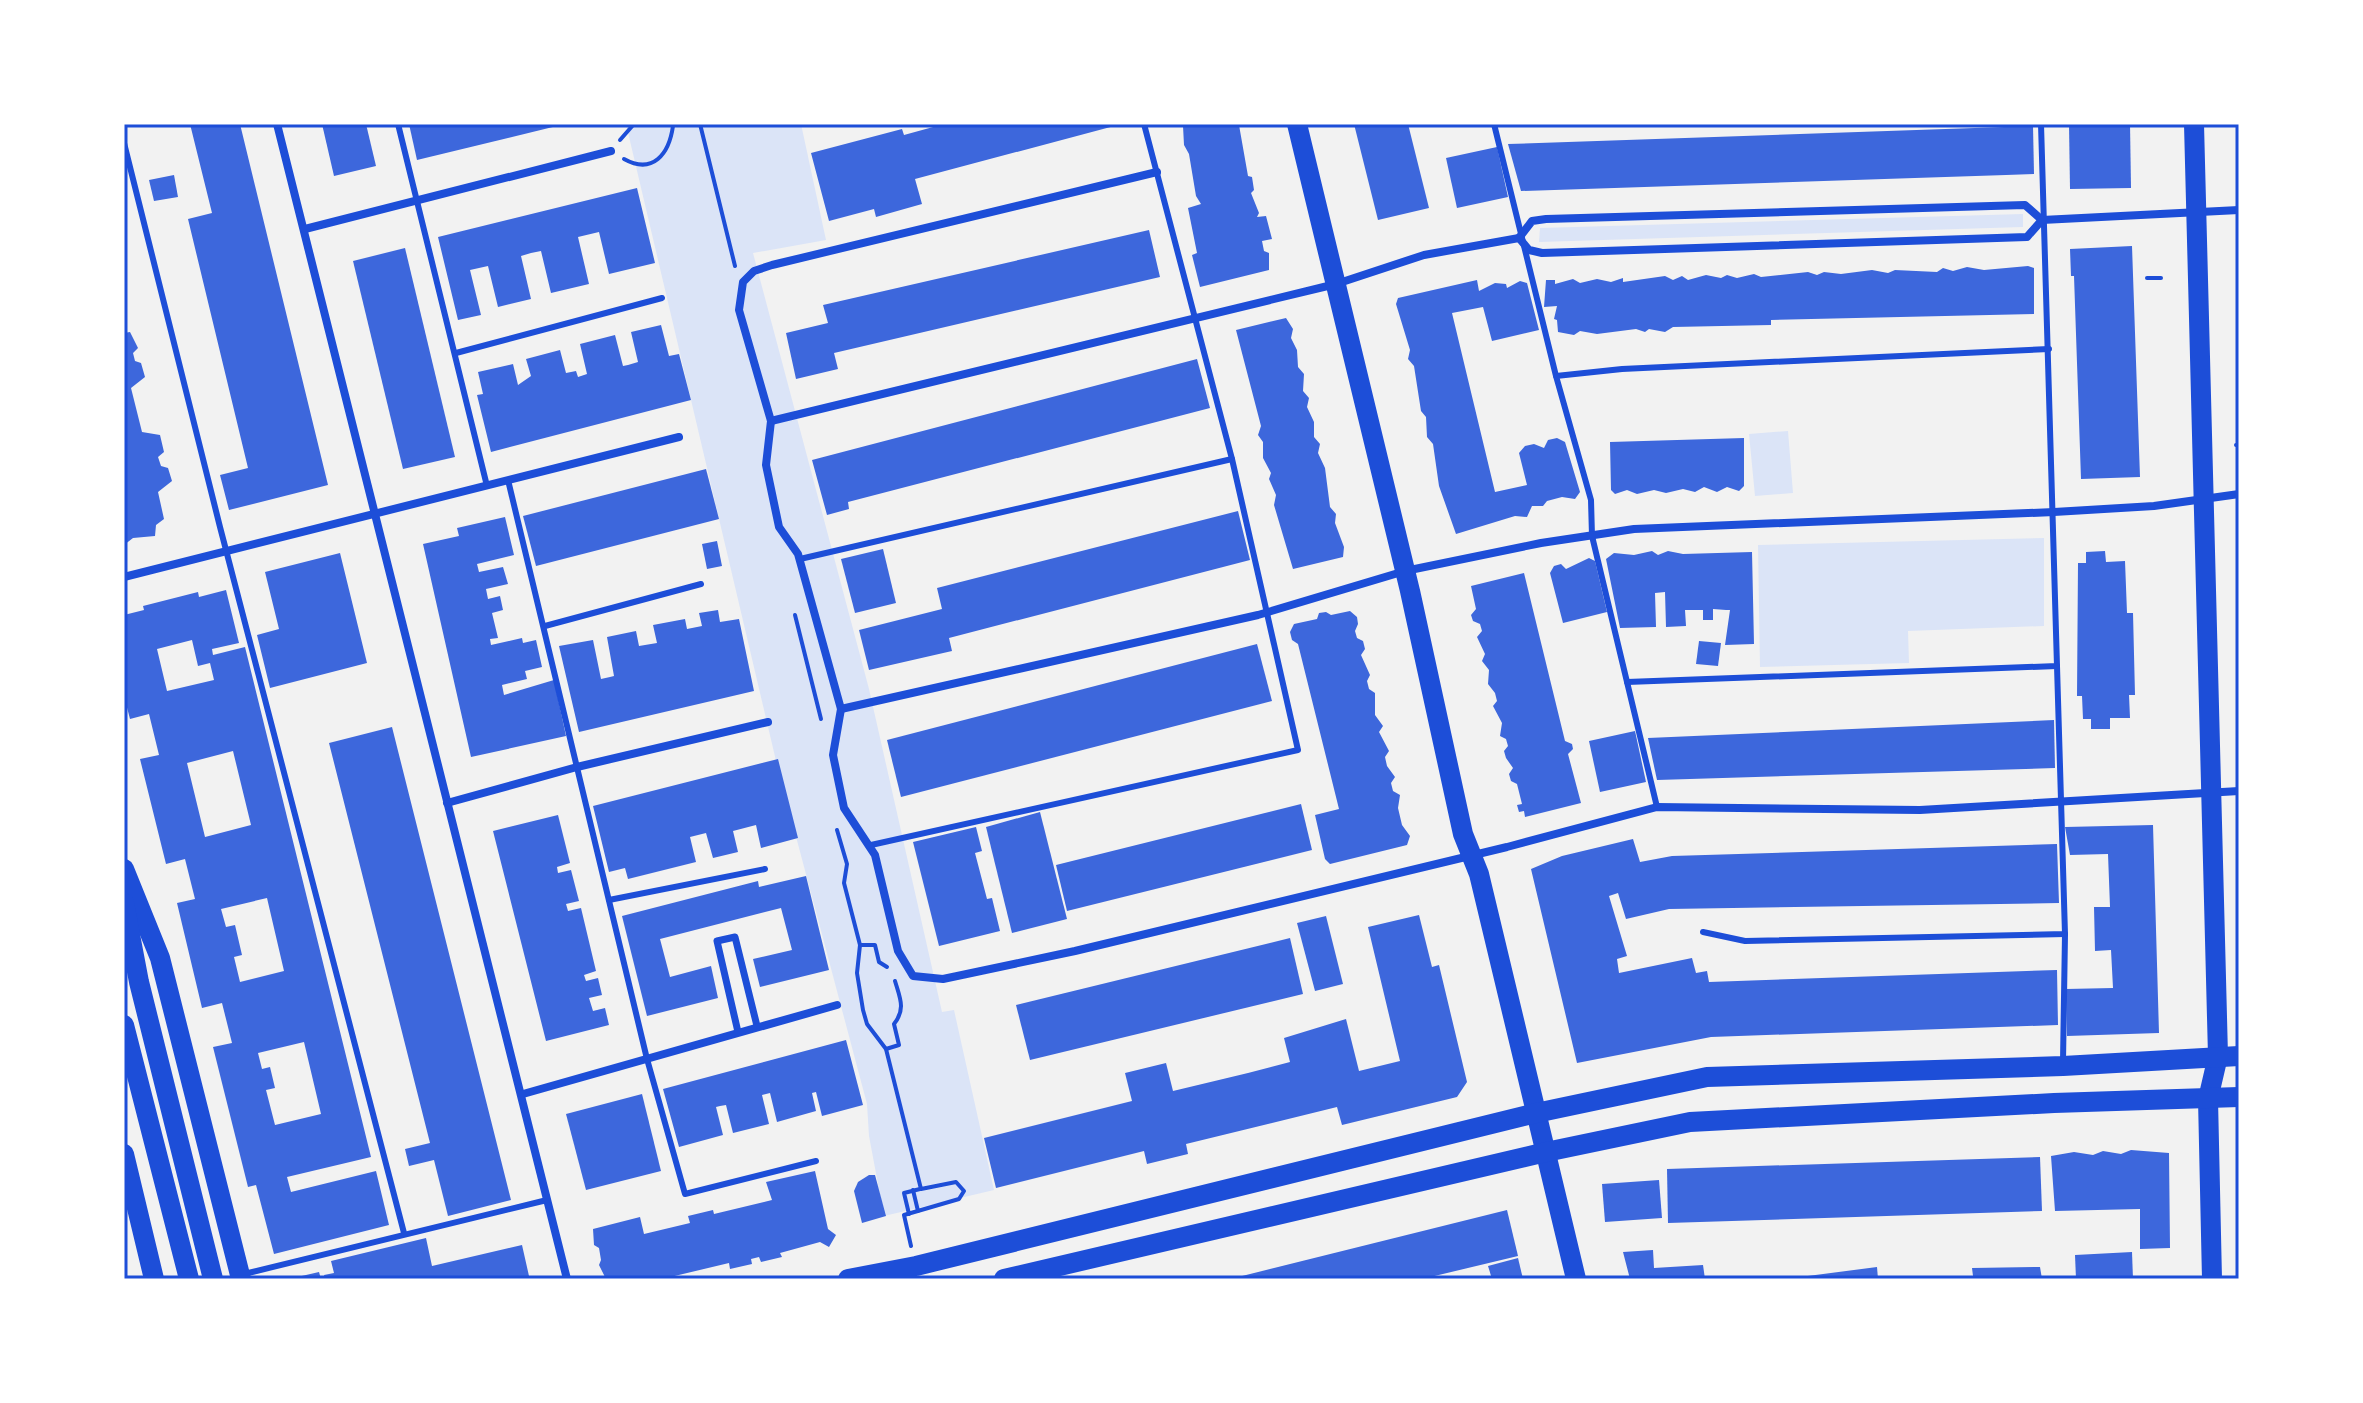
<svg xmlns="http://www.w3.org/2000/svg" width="2363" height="1403" font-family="'Titillium Web',sans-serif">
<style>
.green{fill:#dbe4f7}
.building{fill:#3d67dc;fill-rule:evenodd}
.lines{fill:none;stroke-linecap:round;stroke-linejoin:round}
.path{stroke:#1d4ed8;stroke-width:4}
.service{stroke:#1d4ed8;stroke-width:6}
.pedestrian{stroke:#1d4ed8;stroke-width:7}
.minor{stroke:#1d4ed8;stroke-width:8}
.primary{stroke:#1d4ed8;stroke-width:20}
.neatline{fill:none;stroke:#1d4ed8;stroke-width:3}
</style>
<rect width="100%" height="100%" fill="#f2f2f2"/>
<g class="green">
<path d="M626,124H801L826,240L753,253L869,689L942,1012L954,1010L994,1190L884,1216L869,1136L867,1104L777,765Z"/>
<path d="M2023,214V227L1539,242L1540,228Z"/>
<path d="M1788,431L1793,493L1755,496L1749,434Z"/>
<path d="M2044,538V626L1908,631L1909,663L1760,667L1758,545Z"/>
</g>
<g class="building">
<path d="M190,124H240L328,485L229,510L220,475L248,468L188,219L212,213Z"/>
<path d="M322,124H366L376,166L334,176Z"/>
<path d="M409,124H560L561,125L417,160Z"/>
<path d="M944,124H1118V125L915,179L922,204L876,217L874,209L829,221L811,153L902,129L904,135Z"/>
<path d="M1179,124L1239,125L1248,176L1252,177L1254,190L1251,193L1259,213L1257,217L1266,216L1272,239L1262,241L1264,251L1269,253V270L1200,287L1192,255L1197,253L1188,208L1201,204L1196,196L1189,154L1184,145L1183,126Z"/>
<path d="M1354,124H1408L1429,208L1378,220Z"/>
<path d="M2069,124H2130L2131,188L2070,189Z"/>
<path d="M2033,126L2034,174L2006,175L1521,191L1508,144Z"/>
<path d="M1497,147L1508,197L1457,208L1446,158Z"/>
<path d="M174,175L178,197L154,201L149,180Z"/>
<path d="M637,188L655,263L609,274L599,232L578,237L589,284L551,293L541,251L531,253L521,256L531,299L498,307L488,266L470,270L481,315L458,320L438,237Z"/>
<path d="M1149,230L1160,277L834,353L838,369L796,379L786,333L828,323L823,305Z"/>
<path d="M2132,246L2140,477L2081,479L2074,276H2071L2070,249Z"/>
<path d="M405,248L455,457L403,469L353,261Z"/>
<path d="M2028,266L2034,268V314L1771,320V325L1673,327L1665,332L1649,329L1645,332L1636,329L1597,334L1580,331L1574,335L1558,332L1557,320L1554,319L1557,306L1544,307L1546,280H1555V284L1573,279L1580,283L1597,279L1611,282L1623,278V282L1665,276L1673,280L1682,276L1688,280L1706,275L1721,278L1727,275L1737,278L1754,274L1761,277L1808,272L1817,275L1824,272L1841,274L1872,270L1888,273L1895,270L1937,272L1943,268L1953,271L1967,267L1984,270Z"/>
<path d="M1477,280L1479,291L1495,283L1506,284L1507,288L1520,281L1527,283L1539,330L1492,341L1483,307L1452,313L1495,492L1527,485L1519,453L1525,446L1534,444L1544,448L1548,440L1557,438L1565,442L1580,492L1575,499L1562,497L1547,501L1543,506H1532L1527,517L1515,516L1456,534L1439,486L1433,444L1427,437L1426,417L1421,411L1414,366L1408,359L1410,350L1396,304L1398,298Z"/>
<path d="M1286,318L1293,329L1291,338L1297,350L1298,367L1304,374L1303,391L1309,398L1307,407L1314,422V437L1320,444L1318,453L1325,468L1330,507L1336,514L1335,523L1344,547L1343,557L1293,569L1274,505L1276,495L1269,479L1271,473L1263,458V442L1258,435L1261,426L1236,330Z"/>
<path d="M661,325L669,356L679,354L691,400L491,452L477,395L483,394L478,372L513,364L518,385L531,376L526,359L560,350L566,373L576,371L578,377L587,374L580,344L615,335L623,366L628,365L638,362L631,332Z"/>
<path d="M130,332L138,348L133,353L135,361L141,363L145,377L131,388L142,432L160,435L164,452L158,457L161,466L168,468L172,481L158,492L164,519L156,525L155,536L133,538L124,545V333Z"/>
<path d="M1197,359L1210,408L848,502L849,509L827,515L812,460Z"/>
<path d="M1744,438V486L1739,491L1727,487L1717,492L1704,487L1695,492L1683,489L1666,493L1654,490L1637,494L1627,490L1615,494L1611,490L1610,442Z"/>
<path d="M706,469L719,519L536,566L523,516Z"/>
<path d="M1238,511L1250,560L949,638L952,651L869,670L859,630L942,609L937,588Z"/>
<path d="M505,517L514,555L477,564L479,572L503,567L508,584L486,589L488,599L500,596L503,610L492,613L498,638L490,639L491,645L522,638L523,643L536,640L542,667L525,671L527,679L502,685L504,695L554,680L566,736L471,757L423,544L459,536L457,528Z"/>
<path d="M717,541L722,566L707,569L702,544Z"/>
<path d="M883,549L896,603L855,613L841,559Z"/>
<path d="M1652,551L1658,555L1668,551L1683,554L1752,552L1754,644L1725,645L1730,610H1726L1713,609V620H1703V610H1685L1686,626L1666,627L1665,592L1655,593L1656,627L1620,628L1606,559L1614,553L1634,555Z"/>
<path d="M2105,551L2106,562L2125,561L2127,613H2133L2135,695H2129L2130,718H2110V729H2091V719H2083L2082,696H2077L2078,563H2086V552Z"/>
<path d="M340,553L367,663L270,688L257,635L279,629L265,572Z"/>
<path d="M1589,558L1595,561L1607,612L1563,623L1550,573L1554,566L1561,564L1566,569Z"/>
<path d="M1524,573L1565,741L1572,744L1573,749L1568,754L1581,803L1525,817L1524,811L1519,812L1517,805L1522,804L1517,784L1511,781L1509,774L1513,768L1506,758L1504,751L1508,746L1506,739L1500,736L1502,723L1493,706L1497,701L1495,693L1488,684L1489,670L1482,661L1485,654L1477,637L1482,631L1480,624L1473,621L1471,615L1476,609L1471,586Z"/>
<path d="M226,590L239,643L212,649L213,655L245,647L371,1157L287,1177L291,1192L376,1171L389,1225L274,1254L256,1185L248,1187L213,1047L232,1043L222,1003L202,1008L177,903L195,899L185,859L166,864L140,759L159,755L149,714L130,719L124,696V615L144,610L143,606L198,592L199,597ZM192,640L198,666L210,663L214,680L167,691L157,649ZM233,751L251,825L205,837L187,763ZM267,898L284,971L240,982L234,957L242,955L235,925L226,927L221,909ZM304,1042L321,1114L275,1125L266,1090L275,1088L270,1067L262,1069L258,1053Z"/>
<path d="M718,610L720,622L739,619L754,691L579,732L559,646L593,640L601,679L610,677L614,676L607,637L636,631L639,646L657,643L653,625L685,619L687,629L702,626L699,613Z"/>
<path d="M1350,611L1357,617L1358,624L1355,631L1357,638L1363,641L1365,649L1361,655L1370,675L1367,681L1369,689L1375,693V715L1383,726L1379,732L1389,751L1385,757L1387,766L1395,777L1391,783L1393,791L1400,795L1398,808L1402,825L1410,836L1407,845L1330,864L1325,859L1315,815L1339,809L1298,644L1292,640L1290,632L1294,624L1317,619L1319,613L1326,612L1331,615Z"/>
<path d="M1699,641L1721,643L1718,666L1696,664Z"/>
<path d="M1257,644L1272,701L901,797L887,740Z"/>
<path d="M2054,720L2055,768L1657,780L1648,738Z"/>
<path d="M392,727L511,1200L448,1216L434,1160L409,1166L405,1149L430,1143L329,743Z"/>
<path d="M1635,731L1646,782L1600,792L1589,741Z"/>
<path d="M778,759L798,838L761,848L756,825L733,831L738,852L713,858L706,833L690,837L696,862L628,879L625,868L609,872L593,806Z"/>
<path d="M1301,804L1312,850L1067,911L1056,865Z"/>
<path d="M1040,812L1067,919L1012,933L986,827Z"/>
<path d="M558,815L570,863L557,867L558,873L571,870L579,901L566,904L568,911L581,908L596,971L584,975L586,981L598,978L602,995L589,998L593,1011L605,1008L609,1025L546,1041L493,831Z"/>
<path d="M2153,825L2159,1033L2067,1036L2066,989L2113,988L2111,950L2095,951L2094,907H2110L2108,854L2070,855L2065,827Z"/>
<path d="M976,827L982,851L975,853L987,899L992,898L1000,931L939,946L913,842Z"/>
<path d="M1633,839L1640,862L1672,856L2057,844L2059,903L1669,909L1626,919L1618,893L1609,896L1627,956L1617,959L1619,973L1692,958L1696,973L1707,971L1709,982L2057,970L2058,1025L1711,1037L1577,1063L1531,869L1562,856Z"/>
<path d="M806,876L829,970L760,987L753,959L792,950L781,908L660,939L670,977L711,966L718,998L647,1016L622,916L758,881L759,887Z"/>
<path d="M1419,915L1432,967L1439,965L1467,1082L1457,1097L1342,1125L1337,1107L1186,1144L1188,1154L1147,1164L1144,1151L996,1188L984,1138L1132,1101L1125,1073L1166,1063L1173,1091L1248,1073L1290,1062L1284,1038L1346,1019L1359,1071L1400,1061L1368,927Z"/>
<path d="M1326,916L1343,984L1315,991L1297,923Z"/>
<path d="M1290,938L1303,994L1030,1060L1016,1005Z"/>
<path d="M846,1040L863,1105L822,1116L816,1092L812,1093L816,1111L777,1122L770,1093L762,1095L769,1124L733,1133L726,1105L720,1106L716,1107L723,1135L679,1147L663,1089Z"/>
<path d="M642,1094L661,1171L586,1190L566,1114Z"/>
<path d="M2131,1150L2169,1153L2170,1248L2140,1249V1209L2055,1211L2051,1156L2074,1152L2093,1155L2103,1151L2121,1154Z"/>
<path d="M2040,1157L2042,1211L1668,1223L1667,1169Z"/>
<path d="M815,1171L828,1229L836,1235L829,1247L820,1242L780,1253L782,1257L761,1262L759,1257L751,1259L752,1264L730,1269L729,1263L662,1279H606L599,1265L601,1260L599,1248L594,1245L593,1229L640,1217L644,1234L690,1223L688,1216L713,1210L714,1214L772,1200L766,1182Z"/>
<path d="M869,1175H875L886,1216L862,1223L854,1191L858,1182Z"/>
<path d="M1659,1180L1662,1218L1605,1222L1602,1184Z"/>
<path d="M1507,1210L1518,1256L1422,1279H1230Z"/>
<path d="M426,1238L432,1266L522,1245L529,1276L527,1279H325L324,1275L334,1273L331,1261Z"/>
<path d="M1653,1250L1654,1268L1703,1265L1705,1279H1630L1623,1252Z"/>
<path d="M2132,1252L2133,1279H2076L2075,1255Z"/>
<path d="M1518,1258L1523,1279H1492L1488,1266Z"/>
<path d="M1877,1267L1878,1279H1800V1277Z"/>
<path d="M2040,1267L2042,1279H1966L1973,1276L1972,1268Z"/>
<path d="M319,1272L321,1279H293V1278Z"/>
</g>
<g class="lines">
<g class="path">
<path d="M668,124H694"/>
<path d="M700,124L735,266"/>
<path d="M620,140L634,124"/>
<path d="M624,159C653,175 669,154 673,126"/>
<path d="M2147,278H2161"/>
<path d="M2236,445H2239"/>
<path d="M795,615L821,719"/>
<path d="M837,830L847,864L844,883L860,945L857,973L863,1010L867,1024L886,1049L921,1189L956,1182L964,1191L959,1199L904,1215L911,1246"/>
<path d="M860,945H875L879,962L887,967"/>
<path d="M886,1049L899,1045L894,1024C906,1009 900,998 895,981"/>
<path d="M913,1190L918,1211"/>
<path d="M909,1214L904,1193L920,1189"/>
</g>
<g class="service">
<path d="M398,124L487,486"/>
<path d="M1494,124L1556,376L1622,369L2049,349"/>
<path d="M124,143L220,527L404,1233"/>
<path d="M456,353L662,298"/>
<path d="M1556,376L1591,500L1592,536L1657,807"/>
<path d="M508,480L647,1059L685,1194L816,1161"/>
<path d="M800,559L1232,459"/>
<path d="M545,626L701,584"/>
<path d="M1627,682L2057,666L2041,124"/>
<path d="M871,845L1298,750L1232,459L1144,124"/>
<path d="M609,900L765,869"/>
<path d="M1703,932L1745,941L2065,934L2057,666"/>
<path d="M2063,1062L2065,934"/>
<path d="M244,1274L547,1200"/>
</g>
<path class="pedestrian" d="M738,1032L717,941L735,937L757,1026"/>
<g class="minor">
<path d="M277,124L567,1279"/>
<path d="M1157,172L772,265L754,271L743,282L739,310L771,421L766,465L779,527L798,554L841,709L833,755L844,808L875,855L898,951L913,976L943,979L1075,951L1507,847L1657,807L1920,810L2239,791"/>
<path d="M305,229L611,151"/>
<path d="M1519,238L1532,221L1546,219L2025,205L2042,220L2239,210"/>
<path d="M1519,238L1529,250L1542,253L2027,237L2042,220"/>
<path d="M771,421L1336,284L1424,255L1519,238"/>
<path d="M124,577L679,437"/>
<path d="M841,709L1258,615L1405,571L1541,543L1634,529L2054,512L2154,506L2239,494"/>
<path d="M447,803L577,767L768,722"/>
<path d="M523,1094L837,1005"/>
</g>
<g class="primary">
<path d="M1297,124L1410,591L1463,834L1479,874L1576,1279"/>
<path d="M2194,124L2218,1056L2208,1099L2212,1279"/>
<path d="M124,869L160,958L241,1279"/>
<path d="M124,903L139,982L213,1279"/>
<path d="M124,1025L189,1279"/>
<path d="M124,1154L154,1279"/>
<path d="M848,1279L916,1266L1536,1113L1707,1077L2063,1066L2239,1056"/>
<path d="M1004,1279L1546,1152L1690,1122L2054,1103L2239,1097"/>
</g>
</g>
<rect width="2363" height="1403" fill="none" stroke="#ffffff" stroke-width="252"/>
<rect x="126" y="126" width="2111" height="1151" class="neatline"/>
</svg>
